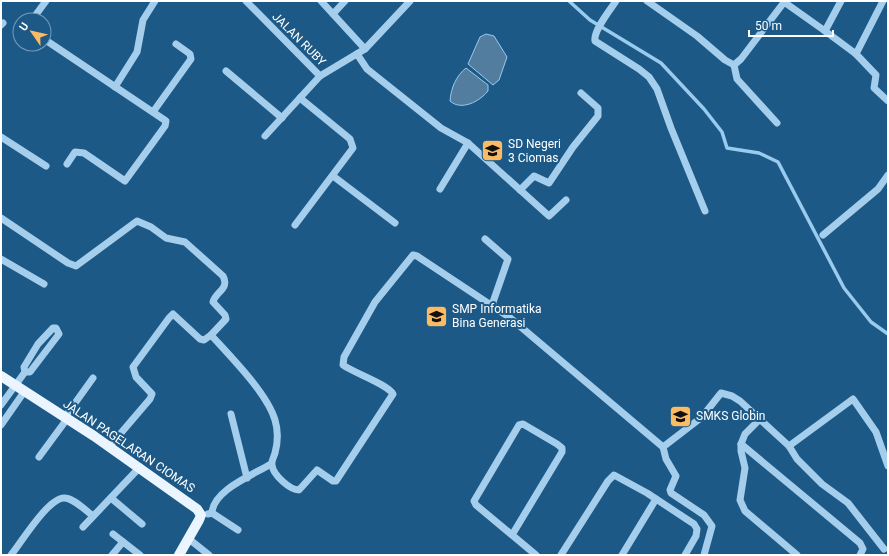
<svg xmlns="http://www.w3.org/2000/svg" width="889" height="556" font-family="Roboto,sans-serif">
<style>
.water{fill:#527d9e;stroke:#98cbed}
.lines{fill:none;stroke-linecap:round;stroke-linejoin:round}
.stream{stroke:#98cbed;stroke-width:3.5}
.minor{stroke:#a5ceec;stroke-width:7}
.major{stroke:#eaf5ff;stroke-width:10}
.labels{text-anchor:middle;stroke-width:4;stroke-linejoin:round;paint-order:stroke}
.street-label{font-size:12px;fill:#fff;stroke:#1c5987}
.poi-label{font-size:12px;fill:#fff;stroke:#1c5987;text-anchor:start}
</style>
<rect width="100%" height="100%" fill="#1c5987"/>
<g class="water">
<path d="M486,34L494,36L507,57L499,80L493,85L468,64L480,37Z"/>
<path d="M466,68L488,85V91C479,102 461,111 450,101C451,88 456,76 466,68Z"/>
</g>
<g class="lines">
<path class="stream" d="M569,1L590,20L661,63L704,109L722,132L727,148L759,153L778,162L844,288L871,322L888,334"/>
<g class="minor">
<path d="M246,1L320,76L365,49L410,1"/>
<path d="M321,1L365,49"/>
<path d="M616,1C610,10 593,31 595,41L639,69L649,77L657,89L671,128L705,211"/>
<path d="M647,1L697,36L725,60L734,65"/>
<path d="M784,2L825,31L841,1"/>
<path d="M333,14L345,1"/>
<path d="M32,20L46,1"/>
<path d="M1,25L3,23"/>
<path d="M825,31L856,54L883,1"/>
<path d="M44,39L166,121L165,126L125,181L84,153L75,152L67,164"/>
<path d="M357,54L367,69L441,128L468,143L549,216L566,200"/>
<path d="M856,54L876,75L874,88L888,101"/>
<path d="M734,65L741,59L785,1"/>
<path d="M734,65L737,79L777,123"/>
<path d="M226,71L282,118"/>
<path d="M115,87L137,52L143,20L155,1"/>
<path d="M153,112L191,59L190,54L176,44"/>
<path d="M265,136L320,76"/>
<path d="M1,137L46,166"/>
<path d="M333,176L395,223"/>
<path d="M440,189L468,143"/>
<path d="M520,190L534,176L549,183L573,147L598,116V108L581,93"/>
<path d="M1,218L68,263L76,266L137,221L151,227L166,238L185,242L223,276C230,289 215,292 213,302L225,315L226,319L211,335"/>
<path d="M295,225L353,148L350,139L300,98"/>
<path d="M823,235L878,189L888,175"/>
<path d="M485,239L508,259L492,305"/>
<path d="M1,259L44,284"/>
<path d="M1,405L25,372L24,367L38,344L53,328H56L59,334L30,372H25"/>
<path d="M231,414L247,478"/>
<path d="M65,417L93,378"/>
<path d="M759,420L745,434L741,444V451L745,468L740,500L745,511L797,555"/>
<path d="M1,425L24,392"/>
<path d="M741,444L860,543L863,549L860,555"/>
<path d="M109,447L150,399L152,394L136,377L133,367L169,318L173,314L200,339L204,340L211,335C230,356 267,393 275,420C278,430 278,442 275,453C274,457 271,461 272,465C273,475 290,490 299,490L317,470L333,481H336L393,394C387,384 354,373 343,365L344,357L375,302L413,255L417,256L509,317L663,447"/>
<path d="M39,457L67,419"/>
<path d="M111,498L142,524"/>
<path d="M212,513C213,490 253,475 271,464"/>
<path d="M208,514L212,513L238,530"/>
<path d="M83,527L140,467"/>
<path d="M113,534L140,555"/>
<path d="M512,535L562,452V448L557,444L523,424L519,425L474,501L476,505L536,555"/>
<path d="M189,539L209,555"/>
<path d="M884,549L848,503L822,484L797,459L789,446L853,399L876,432L888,466"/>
<path d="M11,555C21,543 49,496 65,498C75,499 86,511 93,516"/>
<path d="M112,555L123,542"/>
<path d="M561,555L608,481L614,475L647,493L694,524L697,529L696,536L685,555"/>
<path d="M622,555L656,499"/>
<path d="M704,555L712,526L704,515L671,493L670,490L676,476L666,459L663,447L702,417L721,393L732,396L740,401L789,446"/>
</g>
<path class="major" d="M1,376L94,436L197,509L201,515L199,520L179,555"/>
</g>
<defs>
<symbol id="school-square" viewBox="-11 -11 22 22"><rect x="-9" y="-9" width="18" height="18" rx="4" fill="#fcbb63" stroke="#1c5987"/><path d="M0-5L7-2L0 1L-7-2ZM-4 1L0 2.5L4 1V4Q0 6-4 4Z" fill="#111"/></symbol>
</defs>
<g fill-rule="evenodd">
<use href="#school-square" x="480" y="138" width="25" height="25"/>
<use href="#school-square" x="424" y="304" width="25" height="25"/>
<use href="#school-square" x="668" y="404" width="25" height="25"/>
</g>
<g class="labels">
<g class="street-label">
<text transform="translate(299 39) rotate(45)" y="4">JALAN RUBY</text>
<text transform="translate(129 446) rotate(34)" y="4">JALAN PAGELARAN CIOMAS</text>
</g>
<g class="poi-label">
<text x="508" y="148">SD Negeri<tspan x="508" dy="14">3 Ciomas</tspan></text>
<text x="452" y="313">SMP Informatika<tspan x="452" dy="14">Bina Generasi</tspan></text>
<text x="696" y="420">SMKS Globin</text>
</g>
</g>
<rect width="889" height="556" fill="none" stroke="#ffffff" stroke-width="4"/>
<g transform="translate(32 32) rotate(304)"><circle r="19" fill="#1c5987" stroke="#779bb7"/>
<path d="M0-3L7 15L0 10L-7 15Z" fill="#fcbb63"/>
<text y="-6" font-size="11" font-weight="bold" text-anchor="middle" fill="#ffffff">U</text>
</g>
<path d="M749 30v6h84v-6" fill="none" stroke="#ffffff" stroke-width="2"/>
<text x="755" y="30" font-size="12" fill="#ffffff" stroke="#1c5987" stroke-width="3" paint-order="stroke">50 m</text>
</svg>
